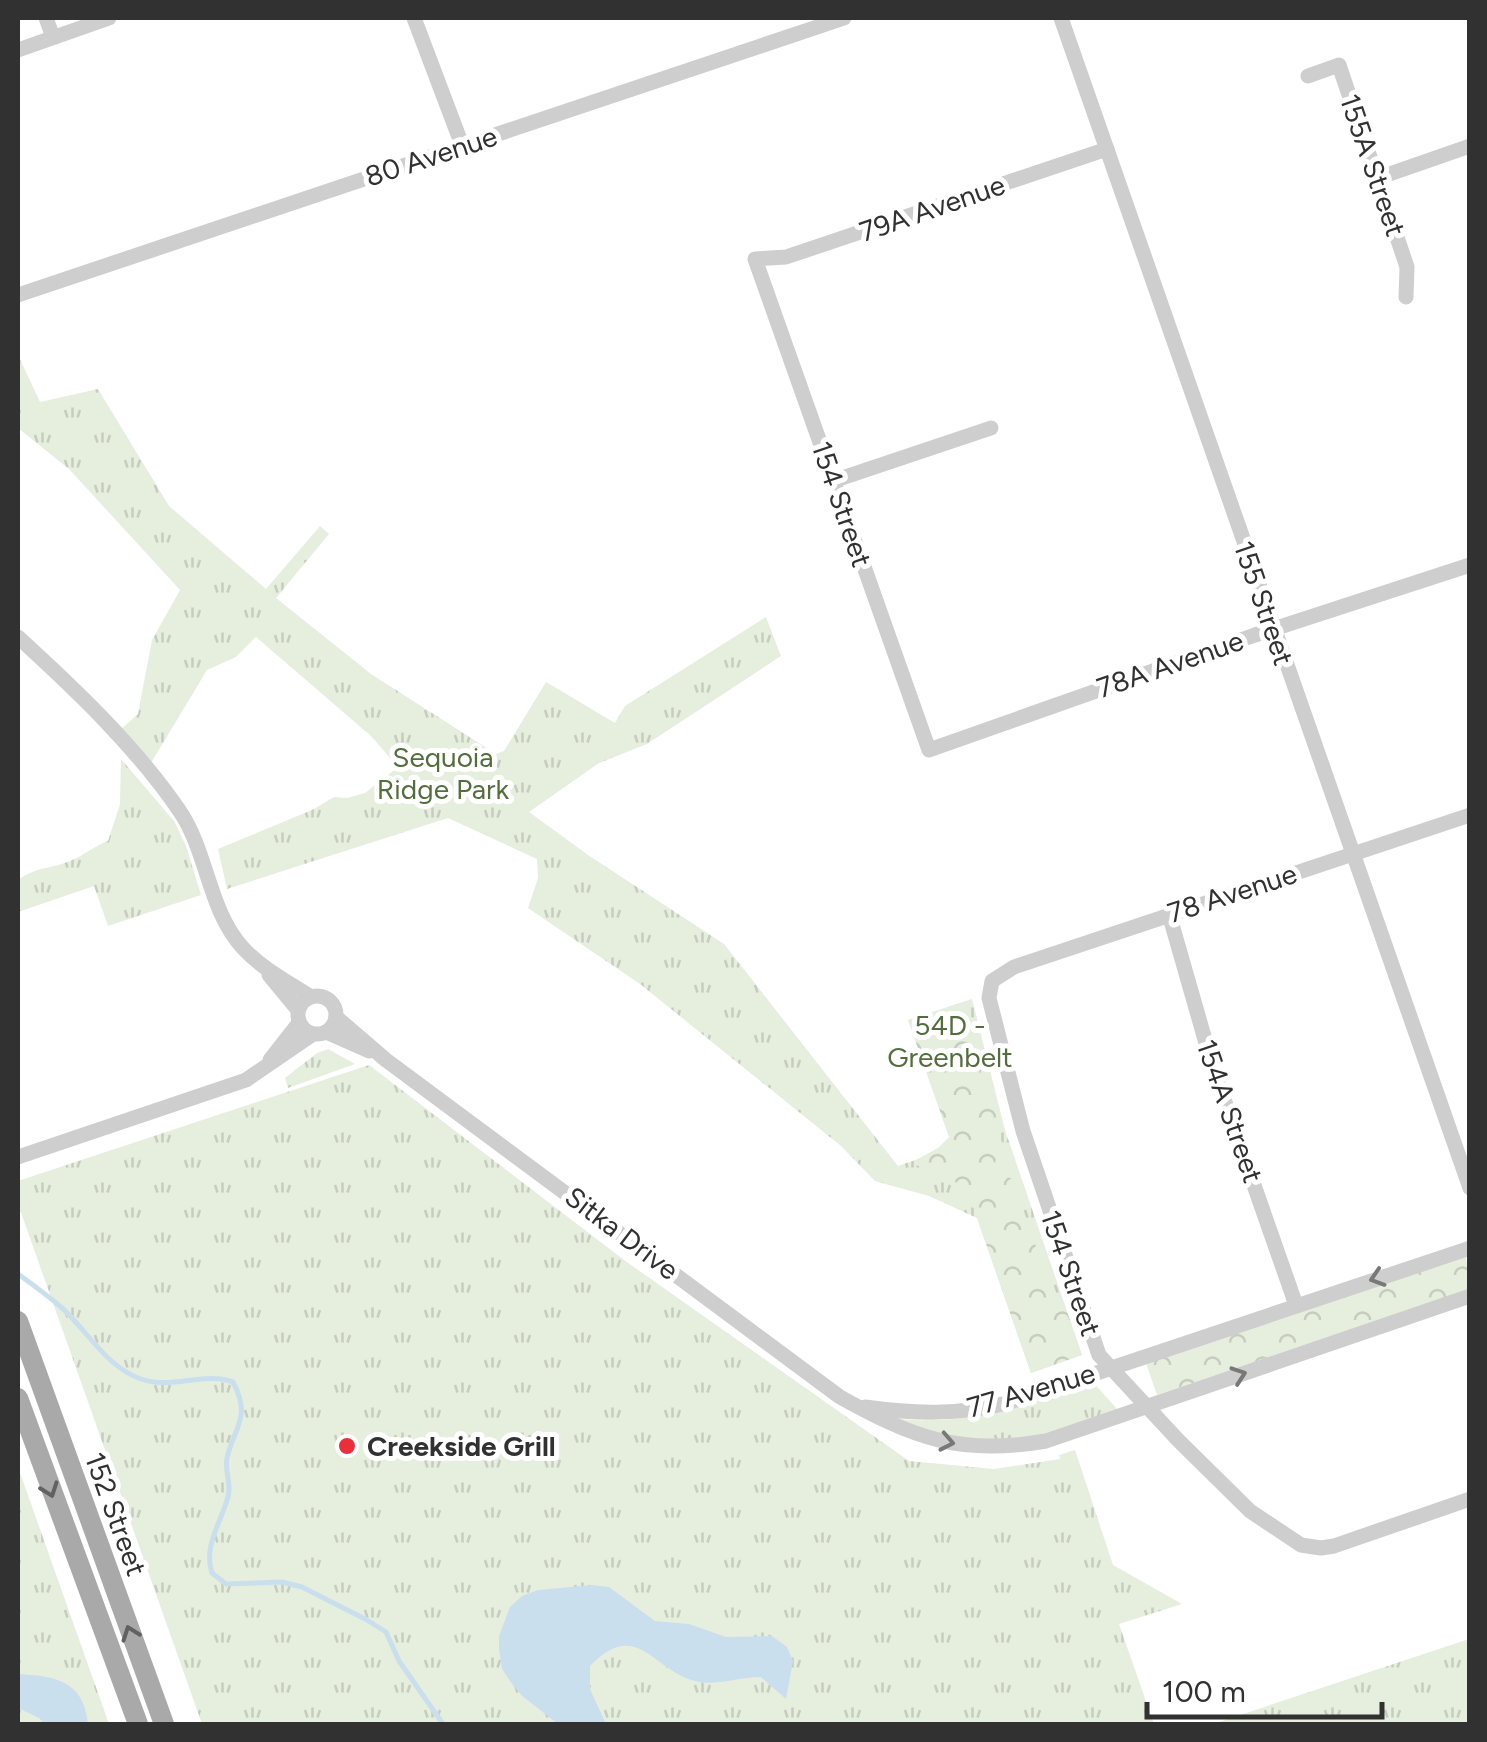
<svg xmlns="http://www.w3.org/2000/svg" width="1487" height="1742" font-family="Figtree,sans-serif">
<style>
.grass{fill:url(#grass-tufts)}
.forest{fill:url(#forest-crowns)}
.water{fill:#cadfee}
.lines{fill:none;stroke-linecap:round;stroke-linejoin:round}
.stream{stroke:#cadfee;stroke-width:5}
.minor{stroke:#cecece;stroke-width:15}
.major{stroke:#a9a9a9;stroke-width:20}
.oneway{stroke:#787878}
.oneway2{stroke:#616161}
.poi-dot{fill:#eb2f3a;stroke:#fff;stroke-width:4}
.labels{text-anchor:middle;stroke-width:10;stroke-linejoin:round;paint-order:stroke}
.street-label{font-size:28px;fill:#313131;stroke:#fff}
.park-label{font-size:28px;fill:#536e3c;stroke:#fff}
.poi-label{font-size:28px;font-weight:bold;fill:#313131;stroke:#fff;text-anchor:start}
</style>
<defs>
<pattern id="grass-tufts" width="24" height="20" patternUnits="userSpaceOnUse" patternTransform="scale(2.5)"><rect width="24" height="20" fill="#e6eede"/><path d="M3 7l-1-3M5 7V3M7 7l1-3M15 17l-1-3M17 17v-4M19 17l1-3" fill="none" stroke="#c6cdbf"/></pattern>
<pattern id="forest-crowns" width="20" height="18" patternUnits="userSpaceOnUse" patternTransform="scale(2.5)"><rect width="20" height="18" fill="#e6eede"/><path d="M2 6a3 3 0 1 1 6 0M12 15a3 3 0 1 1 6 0" fill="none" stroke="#c6cdbf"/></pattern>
</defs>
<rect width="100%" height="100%" fill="#fff"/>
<g class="grass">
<path d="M18,355L40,402L98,389L169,506L266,589L320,526L329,534L276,598L371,674L496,754L504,751L546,682L615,723L625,706L766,617L781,656L647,744L599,763L529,812L588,855L724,944L898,1166L953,1147L908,1020L972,999L1005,1130L1082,1355L1031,1373L977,1218L929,1196L875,1181L841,1146L640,984L528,908L538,878L537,859L448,818L227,889L218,849L312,810L334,797L347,798L365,793L398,767L371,736L256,637L236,657L207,670L151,763L121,729L138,714L152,640L180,590L69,469L18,428Z"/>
<path d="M121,759L174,821L186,846L201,895L108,926L94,886L18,912V880C39,865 51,870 72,860C85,855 94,846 108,841L120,804Z"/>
<path d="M328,1049L355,1064L288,1088L285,1078L317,1053Z"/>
<path d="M369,1065L624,1260L909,1461L994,1469L1060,1459L1059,1455L1075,1450L1113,1565L1182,1604L1119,1624L1154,1724H202L18,1204V1181Z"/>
<path d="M1091,1380L1118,1410L1043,1435L1010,1440L945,1438L897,1419C975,1426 1019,1405 1091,1380Z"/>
<path d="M18,1467L109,1724H18Z"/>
<path d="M1469,1639V1724H1213Z"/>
</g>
<g class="forest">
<path d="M967,1001L979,1046L983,1099L991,1102L999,1116L993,1129L1004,1145L995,1162L997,1172L1012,1179L1020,1207L1052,1286L1065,1306L1082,1355L1031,1373L968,1192L953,1180L916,1165V1160L938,1148L949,1137L908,1020Z"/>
<path d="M1466,1255L1469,1289L1157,1395L1146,1363Z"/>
</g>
<g class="water">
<path d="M592,1585L609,1587L655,1621L689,1624L726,1637L772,1636L787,1647L793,1661L786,1699L761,1677C740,1677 720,1685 699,1682C653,1673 638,1616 590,1666V1689L606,1724H558L521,1695L510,1681L502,1669L499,1650V1636L510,1607L522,1596L538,1590Z"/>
<path d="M18,1674C54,1676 84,1680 88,1724H45L39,1718L18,1708Z"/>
</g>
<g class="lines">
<path class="stream" d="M18,1274C32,1284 47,1295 61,1307C87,1330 106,1367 141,1379C171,1390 205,1371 233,1382C252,1418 234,1427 227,1458C224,1471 232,1483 228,1497C221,1522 203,1547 212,1573L226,1584L282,1582L302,1587L367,1620L386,1632L399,1661L443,1724"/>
<g class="minor">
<path d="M46,18L53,37"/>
<path d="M414,18L462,145"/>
<path d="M1061,18L1470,1188"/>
<path d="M18,50L109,18"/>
<path d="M1308,76L1339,65L1407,267L1406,297"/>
<path d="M1107,149L786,257L755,259L929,750L1255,635L1470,565"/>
<path d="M1378,178L1470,146"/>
<path d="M18,295L844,18"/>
<path d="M833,481L991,428"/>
<path d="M18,637C75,689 135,746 179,810C208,852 208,910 243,948C261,968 288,982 311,997"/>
<path d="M1470,815L1014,967L992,981L989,998L1023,1131L1099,1355L1178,1440L1250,1511L1301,1545L1321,1548L1334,1546L1470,1499"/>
<path d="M1169,914L1214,1071L1296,1305"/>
<path d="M269,975L298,1010"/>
<circle cx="317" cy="1015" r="19"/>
<path d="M336,1017L386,1060L840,1397C914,1438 960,1456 1046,1441L1470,1296"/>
<path d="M326,1032L369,1051"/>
<path d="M270,1060L299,1023"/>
<path d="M18,1157L246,1080L313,1034"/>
<path d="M865,1407C915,1414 959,1415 1007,1403L1470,1248"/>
</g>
<g class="major">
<path d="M18,1321L164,1724"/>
<path d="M18,1398L138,1724"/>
</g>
</g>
<defs><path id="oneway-chevron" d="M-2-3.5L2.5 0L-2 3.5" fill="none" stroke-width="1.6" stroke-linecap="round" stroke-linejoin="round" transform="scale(2.5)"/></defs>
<g class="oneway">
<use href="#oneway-chevron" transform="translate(1377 1278) rotate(162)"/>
<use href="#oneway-chevron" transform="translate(1239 1375) rotate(-19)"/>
<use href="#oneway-chevron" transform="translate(947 1442) rotate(11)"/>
</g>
<g class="oneway2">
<use href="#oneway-chevron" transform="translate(50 1490) rotate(70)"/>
<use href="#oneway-chevron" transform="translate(130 1633) rotate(-110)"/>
</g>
<circle class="poi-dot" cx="347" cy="1446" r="10"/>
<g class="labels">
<g class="street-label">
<text transform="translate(431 156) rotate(-18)" y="10">80 Avenue</text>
<text transform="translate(1373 165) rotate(71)" y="10">155A Street</text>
<text transform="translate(932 208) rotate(-19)" y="10">79A Avenue</text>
<text transform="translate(842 504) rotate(71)" y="10">154 Street</text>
<text transform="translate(1264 603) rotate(71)" y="10">155 Street</text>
<text transform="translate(1170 664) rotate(-19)" y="10">78A Avenue</text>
<text transform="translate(1232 893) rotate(-18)" y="10">78 Avenue</text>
<text transform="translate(1230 1111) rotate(71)" y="10">154A Street</text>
<text transform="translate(622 1233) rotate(37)" y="10">Sitka Drive</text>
<text transform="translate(1071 1273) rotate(71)" y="10">154 Street</text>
<text transform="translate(1031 1390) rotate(-16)" y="10">77 Avenue</text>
<text transform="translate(116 1514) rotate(70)" y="10">152 Street</text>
</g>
<g class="park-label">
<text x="443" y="767">Sequoia<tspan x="443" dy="32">Ridge Park</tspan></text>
<text x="950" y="1035">54D -<tspan x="950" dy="32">Greenbelt</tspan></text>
</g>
<g class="poi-label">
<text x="367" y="1456">Creekside Grill</text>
</g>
</g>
<rect width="1487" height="1742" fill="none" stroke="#313131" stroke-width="40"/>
<path d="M1147 1702v15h235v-15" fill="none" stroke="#313131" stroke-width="5"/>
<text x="1162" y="1702" font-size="30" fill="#313131" stroke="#ffffff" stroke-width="8" paint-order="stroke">100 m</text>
</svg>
